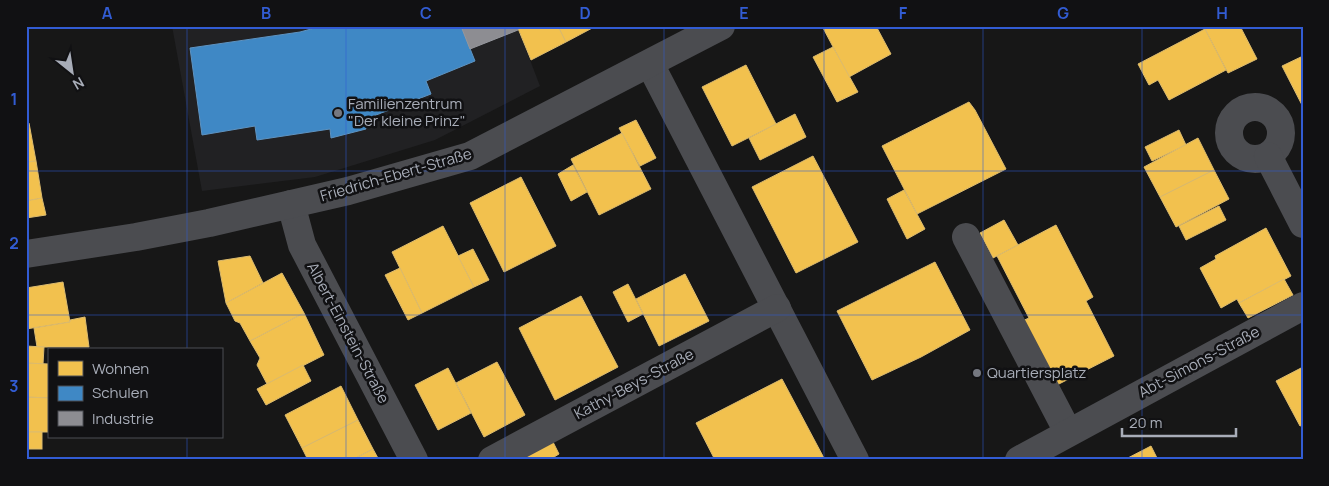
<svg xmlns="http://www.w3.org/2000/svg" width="1329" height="486" font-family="Manrope,sans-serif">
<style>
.built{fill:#212123}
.homes{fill:#f2c14e;stroke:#dcbb6e}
.schools{fill:#3f88c5;stroke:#5e93c1}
.industry{fill:#8d8d92;stroke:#95979d}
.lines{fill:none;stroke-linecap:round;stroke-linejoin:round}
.minor{stroke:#4b4c50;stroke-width:28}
.grid{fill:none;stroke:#325cd3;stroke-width:1;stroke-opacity:0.55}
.poi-dot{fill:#757880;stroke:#111113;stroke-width:2}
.labels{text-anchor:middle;stroke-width:5;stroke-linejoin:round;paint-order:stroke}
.poi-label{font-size:15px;fill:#a8adb8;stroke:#111113;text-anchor:start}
.street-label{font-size:15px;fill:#a8adb8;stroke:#111113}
.neatline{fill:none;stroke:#325cd3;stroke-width:2}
.grid-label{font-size:16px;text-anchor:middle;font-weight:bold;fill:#325cd3}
</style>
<rect width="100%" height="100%" fill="#171717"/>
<path class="built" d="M172,26H517L540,86L435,140L315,177L202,191Z"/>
<g class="homes">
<path d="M517,26H558L566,42L531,60Z"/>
<path d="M558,26H596L566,42Z"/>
<path d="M822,26H876L891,54L849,77Z"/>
<path d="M1211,26H1240L1257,59L1228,73L1205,29Z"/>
<path d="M1205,29L1226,70L1169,100L1158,80L1149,85L1138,64Z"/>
<path d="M833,47L858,92L837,102L813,57Z"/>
<path d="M1303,56V107L1282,66Z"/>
<path d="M746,65L776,124L732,146L702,87Z"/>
<path d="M969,102L975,110L1006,169L917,214L882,146Z"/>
<path d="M795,114L806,137L760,160L749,138Z"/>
<path d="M636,120L656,158L640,166L619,128Z"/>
<path d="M26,123H29L36,161L26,162Z"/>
<path d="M1179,130L1186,145L1152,161L1145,147Z"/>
<path d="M622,133L651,189L599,215L571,159Z"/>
<path d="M1198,138L1214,170L1160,197L1144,167Z"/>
<path d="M813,156L858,242L796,273L752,187Z"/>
<path d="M36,161L42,198L26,201V162Z"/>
<path d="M573,165L587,192L571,201L558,174Z"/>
<path d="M1214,170L1229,199L1176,227L1160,197Z"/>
<path d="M521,177L556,246L504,272L470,203Z"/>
<path d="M904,190L925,229L907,239L887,199Z"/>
<path d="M42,198L46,215L26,218V201Z"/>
<path d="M1219,206L1226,220L1186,240L1179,226Z"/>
<path d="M1004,220L1018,245L993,258L980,233Z"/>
<path d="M1056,225L1093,297L1086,301L1114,356L1053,387L1020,322L1029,318L997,256Z"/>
<path d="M443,226L474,287L422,313L392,252Z"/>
<path d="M1266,228L1291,276L1239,303L1237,299L1221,308L1200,268L1216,259L1215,256Z"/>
<path d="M473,249L489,280L474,287L458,256Z"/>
<path d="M250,256L263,283L226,303L218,261Z"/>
<path d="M935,262L970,330L921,357L872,380L837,311Z"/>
<path d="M400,268L422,313L408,320L385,275Z"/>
<path d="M282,273L304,313L250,341L240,323L235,321L226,303Z"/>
<path d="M685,274L709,321L659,346L636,299Z"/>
<path d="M1284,279L1293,295L1248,318L1239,303Z"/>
<path d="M63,282L70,322L26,329V288Z"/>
<path d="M628,284L643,314L628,322L613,292Z"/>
<path d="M581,296L618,367L555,400L519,328Z"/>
<path d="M304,313L324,355L267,384L257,365L260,358L250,341Z"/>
<path d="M85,317L89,347H37L34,328L70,322V320Z"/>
<path d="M26,346L44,347L43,364L26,363Z"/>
<path d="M497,362L525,415L484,437L456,383Z"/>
<path d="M26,363L49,364V398L26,397Z"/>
<path d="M303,365L311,381L266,405L257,389Z"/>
<path d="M1303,367V425L1300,426L1276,381Z"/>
<path d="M448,368L471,413L438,430L415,385Z"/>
<path d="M782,379L825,460H715L696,423Z"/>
<path d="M341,386L358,420L302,448L285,415Z"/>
<path d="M26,397L49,398V432H26Z"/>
<path d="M358,420L373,449L352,460H308L302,448Z"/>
<rect x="26" y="432" width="16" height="17"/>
<path d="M552,440L559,454L549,460H513Z"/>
<path d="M1151,446L1158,460H1124Z"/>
<path d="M373,449L379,460H352Z"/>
</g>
<path class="schools" d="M322,26H461L475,61L426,81L431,94L363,120L366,129L331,138L330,129L257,140L255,126L202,135L190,48L300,32Z"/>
<path class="industry" d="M461,26H517L518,30L470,49Z"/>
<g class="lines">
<g class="minor">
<path d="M650,64L855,460"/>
<circle cx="1255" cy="133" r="26"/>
<path d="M1268,156L1303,224"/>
<path d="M291,204L302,245L414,460"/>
<path d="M966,237L1068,432"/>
<path d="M26,254L136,237L209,223L348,191L470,156L721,26"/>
<path d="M492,460L777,308"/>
<path d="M1019,460L1303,306"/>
</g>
</g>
<path class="grid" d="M187,26V350M346,26V460M505,26V460M664,26V460M824,26V460M983,26V460M1142,26V460M26,171H1303M26,315H1303M187,437V460"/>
<g class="poi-dot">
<circle cx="338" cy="113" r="5"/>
<circle cx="977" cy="373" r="5"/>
</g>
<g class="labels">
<g class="poi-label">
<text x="348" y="109">Familienzentrum<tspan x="348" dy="17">"Der kleine Prinz"</tspan></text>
<text x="987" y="378">Quartiersplatz</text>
</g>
<g class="street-label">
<text transform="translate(396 175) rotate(-16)" y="5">Friedrich-Ebert-Straße</text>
<text transform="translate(348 333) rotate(62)" y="5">Albert-Einstein-Straße</text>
<text transform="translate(1199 362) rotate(-28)" y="5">Abt-Simons-Straße</text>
<text transform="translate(634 384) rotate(-28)" y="5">Kathy-Beys-Straße</text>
</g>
</g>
<rect width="1329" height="486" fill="none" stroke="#111113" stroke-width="55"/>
<rect x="48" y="348" width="175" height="90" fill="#111113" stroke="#4d4f55"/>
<rect x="58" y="361" width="25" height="15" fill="#f2c14e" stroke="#4d4f55"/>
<text x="92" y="374" font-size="15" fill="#a8adb8">Wohnen</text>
<rect x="58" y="386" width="25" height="15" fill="#3f88c5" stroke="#4d4f55"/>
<text x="92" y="398" font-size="15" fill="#a8adb8">Schulen</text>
<rect x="58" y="411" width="25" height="15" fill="#8d8d92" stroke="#4d4f55"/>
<text x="92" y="424" font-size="15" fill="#a8adb8">Industrie</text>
<g transform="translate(72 72) rotate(150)" stroke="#111113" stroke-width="4" paint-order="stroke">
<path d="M0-4L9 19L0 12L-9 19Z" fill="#a8adb8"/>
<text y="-8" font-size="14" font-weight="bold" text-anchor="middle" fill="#a8adb8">N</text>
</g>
<path d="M1122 428v8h114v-8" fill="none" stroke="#a8adb8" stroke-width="2.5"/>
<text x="1129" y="428" font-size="15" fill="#a8adb8" stroke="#111113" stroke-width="4" paint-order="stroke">20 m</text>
<rect x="28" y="28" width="1274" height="430" class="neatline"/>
<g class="grid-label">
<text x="107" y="19">A</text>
<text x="266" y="19">B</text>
<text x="426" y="19">C</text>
<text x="585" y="19">D</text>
<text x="744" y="19">E</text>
<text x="903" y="19">F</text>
<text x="1063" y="19">G</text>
<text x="1222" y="19">H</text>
<text x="14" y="105">1</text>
<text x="14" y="249">2</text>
<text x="14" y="392">3</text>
</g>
</svg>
